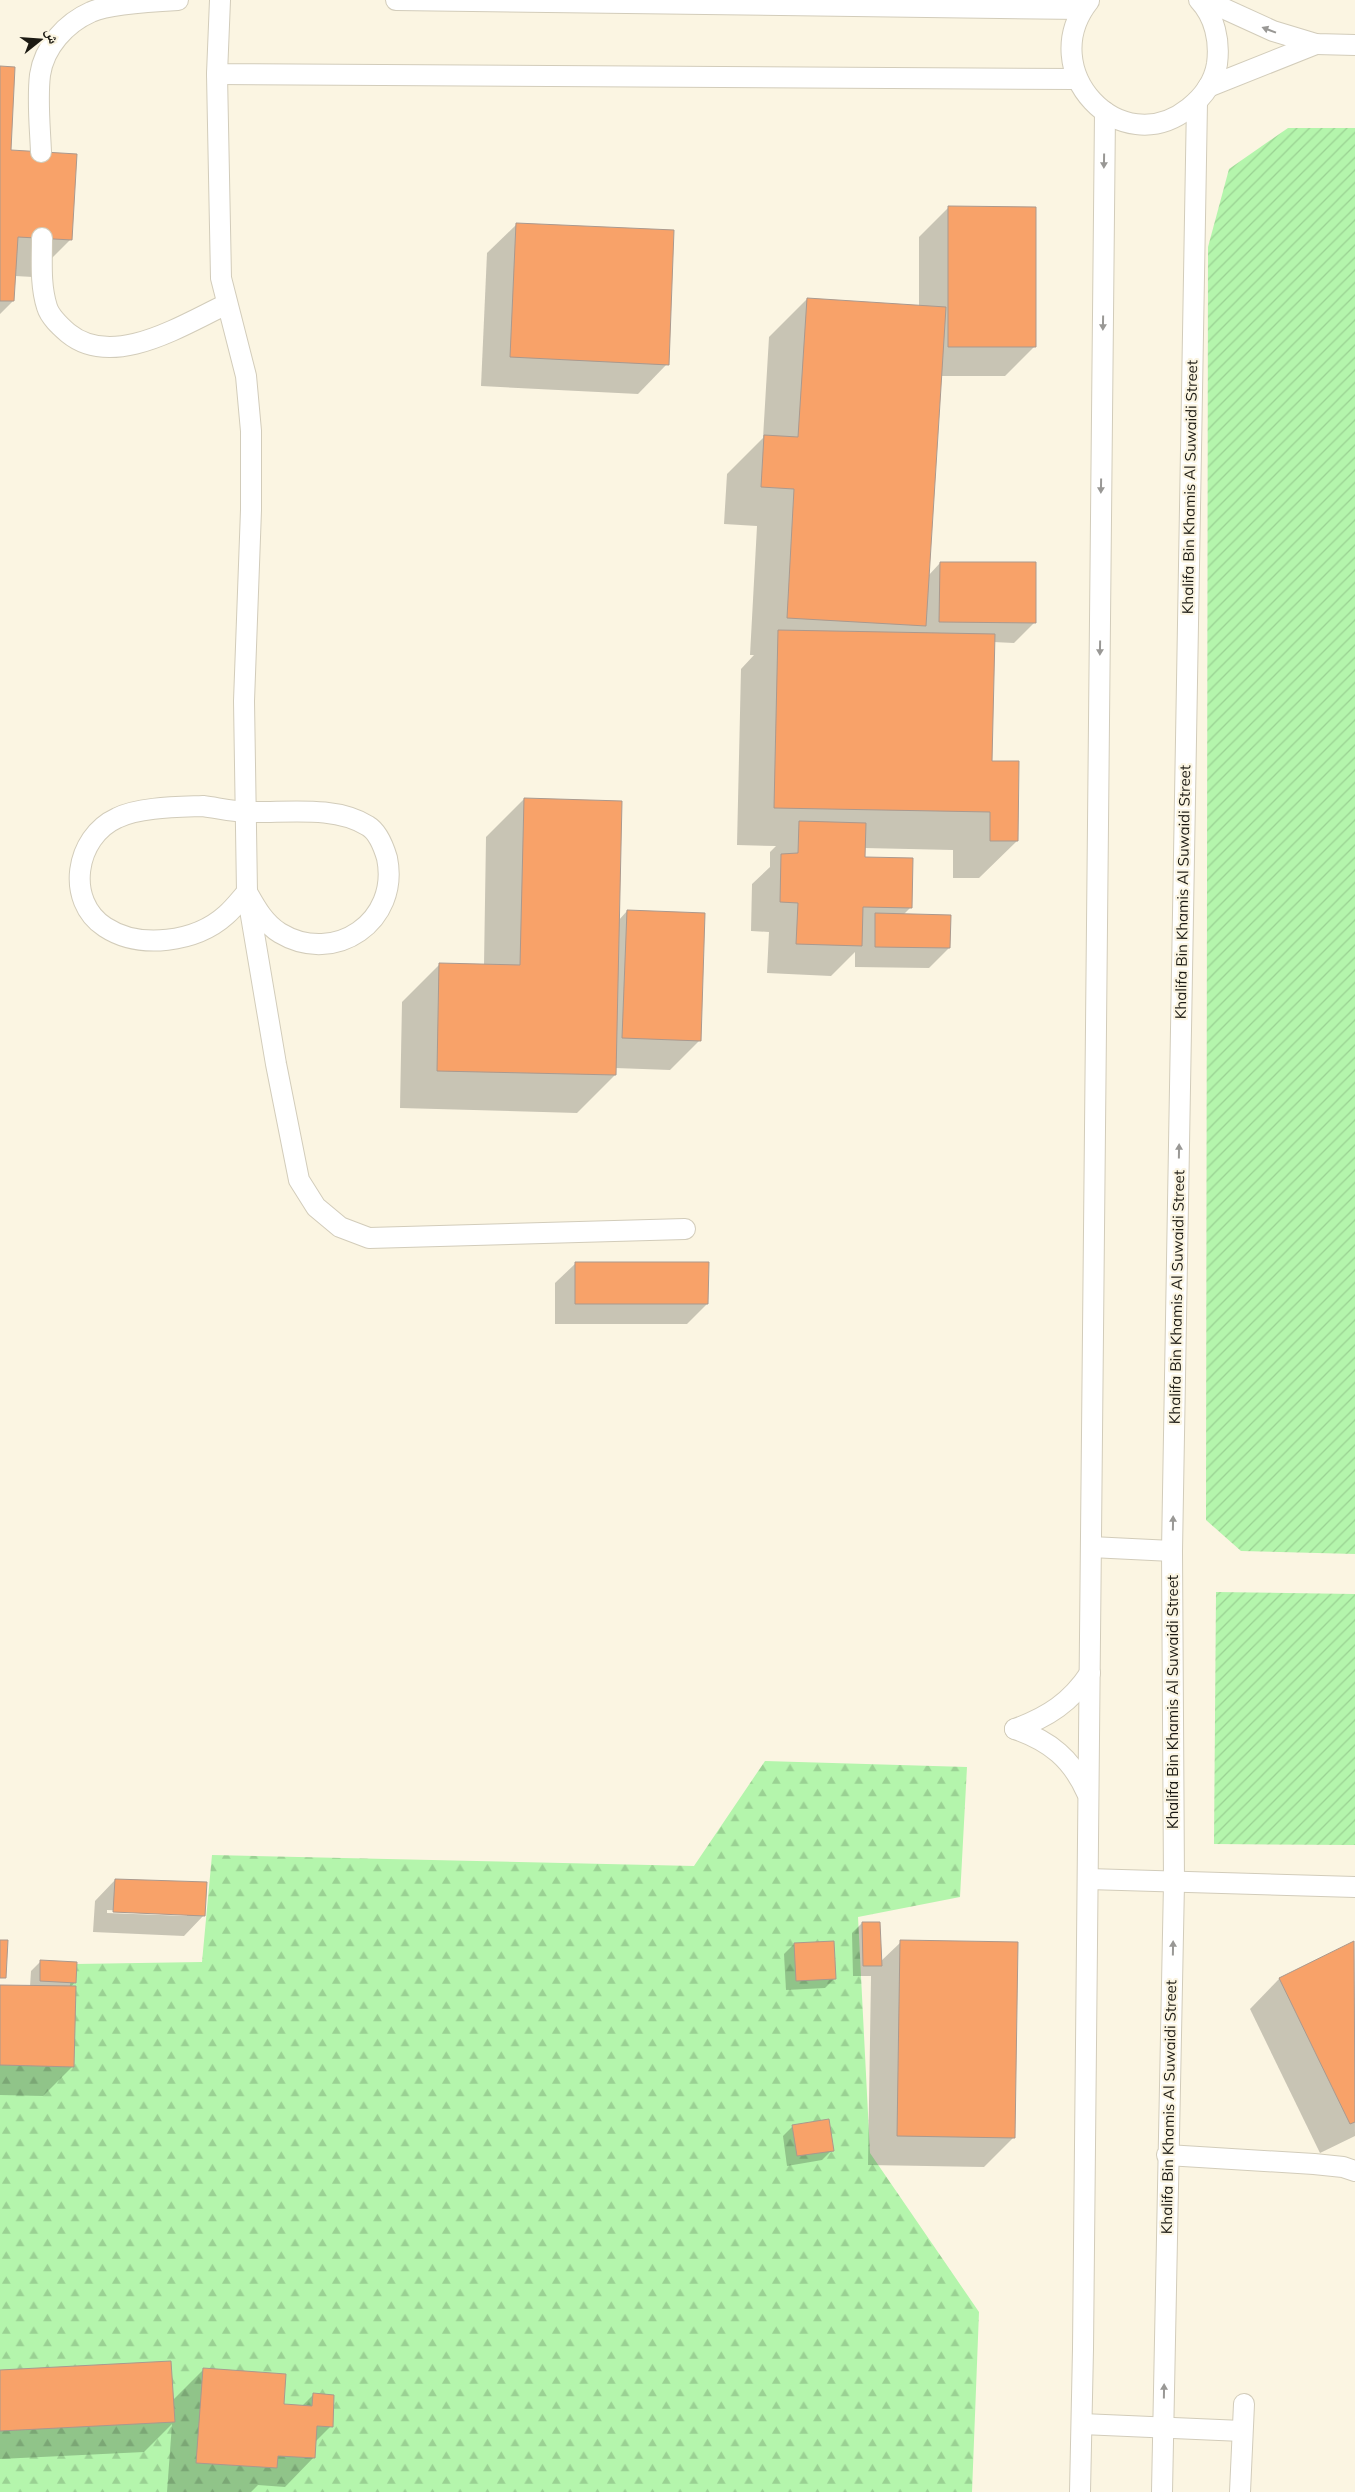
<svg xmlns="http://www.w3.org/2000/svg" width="1355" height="2492" font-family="Mulish,'Noto Naskh Arabic',sans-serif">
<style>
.forest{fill:url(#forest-firs)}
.garden{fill:url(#garden-furrows)}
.shadow{fill:#0003;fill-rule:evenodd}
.building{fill:#f8a269;stroke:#aa998e}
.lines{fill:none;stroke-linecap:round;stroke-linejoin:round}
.lane-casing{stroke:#d2ccba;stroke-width:22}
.lane{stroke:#fff;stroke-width:20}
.oneway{fill:#999895}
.labels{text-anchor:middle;stroke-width:4.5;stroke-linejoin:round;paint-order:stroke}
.street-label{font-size:15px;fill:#1c1a13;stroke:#fbf5e2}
</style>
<defs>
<pattern id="forest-firs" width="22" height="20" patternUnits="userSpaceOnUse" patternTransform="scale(1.25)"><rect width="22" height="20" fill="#b4f5ac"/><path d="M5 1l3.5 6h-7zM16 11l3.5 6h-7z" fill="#9ad193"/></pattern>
<pattern id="garden-furrows" width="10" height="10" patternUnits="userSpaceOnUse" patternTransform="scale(1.25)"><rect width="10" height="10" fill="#b4f5ac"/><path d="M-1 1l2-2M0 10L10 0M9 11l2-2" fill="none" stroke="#9ad193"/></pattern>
</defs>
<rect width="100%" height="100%" fill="#fbf5e2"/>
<path class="forest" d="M765,1761L967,1767L960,1897L858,1917L870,2153L979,2312L972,2492H0V2046H55L75,1964L202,1962L212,1855L694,1866Z"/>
<g class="garden">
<path d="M1288,128H1355V1554L1241,1551L1206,1520L1208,247L1229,169Z"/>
<path d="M1216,1592L1355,1594V1845L1214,1844Z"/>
</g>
<g class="shadow">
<path d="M0,67L10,151L71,239L33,277L15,276L13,301L0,314Z"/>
<path d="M949,207L1034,347L1005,376H940L928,576L940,563L1035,622L1014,643L993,642L991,762L1017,841L979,878H953V850L864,848V858L910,908L903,915L949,948L929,968L855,967V952L831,976L767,973L769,932L751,931L752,884L770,867V852L776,846L737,845L741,669L754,655H750L757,526L724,524L727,474L763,438L769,337L807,299L919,306V237Z"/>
<path d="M517,224L667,364L638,394L481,386L487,253Z"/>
<path d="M524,799L618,921L627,911L699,1041L670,1070L615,1068V1075L577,1113L400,1108L402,1002L440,964L484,965L486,837Z"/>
<path d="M576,1263L707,1304L687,1324H555V1283Z"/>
<path d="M115,1880L204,1915L184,1936L93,1932L95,1901ZM107,1910L187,1914V1916L107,1913Z"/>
<path d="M862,1923L880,1962L901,1942L1014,2137L984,2167L868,2165L871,1976H853L852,1933Z"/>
<path d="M1354,1942L1355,2136L1320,2153L1250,2009L1279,1979Z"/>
<path d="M794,1944L835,1978L825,1988L786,1990L784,1954Z"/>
<path d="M41,1961L75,1982L70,1988L73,2066L43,2096L0,2095V1986L30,1987L31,1971Z"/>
<path d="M793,2126L832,2150L822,2160L787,2166L783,2136Z"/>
<path d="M203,2370L283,2405L302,2406L313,2395L331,2426L315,2442L314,2457L285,2487L258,2485L251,2492H167L172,2424L144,2452L0,2459V2372L173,2400Z"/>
</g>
<g class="building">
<path d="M0,66L15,67L11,150L77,154L72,240L18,237L14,301H0Z"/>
<path d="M948,206L1036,207V347H948Z"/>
<path d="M516,223L674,230L669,365L510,357Z"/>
<path d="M807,298L946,307L926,626L787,618L794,489L761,487L764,435L798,437Z"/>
<path d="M940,562H1036V623L939,622Z"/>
<path d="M778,630L995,634L992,761H1019L1018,841H990V812L774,808Z"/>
<path d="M524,798L622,801L616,1075L437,1071L439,963L520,965Z"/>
<path d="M799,821L866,823L865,857L913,858L912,908L863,907L862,946L796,944L798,903L780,902L781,854L798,853Z"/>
<path d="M627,910L705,913L701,1041L622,1038Z"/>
<path d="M875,913L951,915L950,948L875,947Z"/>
<path d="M575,1262H709L708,1304H575Z"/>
<path d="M115,1879L207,1882L205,1916L113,1912Z"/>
<path d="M862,1922H880L882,1966H863Z"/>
<path d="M0,1940H8L6,1978H0Z"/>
<path d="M900,1940L1018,1942L1015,2138L897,2136Z"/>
<path d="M834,1941L836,1979L796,1981L794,1943Z"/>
<path d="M1354,1941L1355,2122L1350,2124L1279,1978Z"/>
<path d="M40,1960L77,1962L76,1983L40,1981Z"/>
<path d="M0,1985L76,1986L74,2067L0,2065Z"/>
<path d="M829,2119L834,2151L797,2156L792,2125Z"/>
<path d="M171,2361L175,2422L0,2431V2370Z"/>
<path d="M203,2368L286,2374L284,2404L312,2406L313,2393L334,2395L333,2427L317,2426L315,2458L278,2456L277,2468L196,2463Z"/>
</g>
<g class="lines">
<defs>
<g id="lane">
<path d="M220,0L217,74L1076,79"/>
<path d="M396,0L1082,9"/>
<path d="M1205,0L1273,31L1316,44L1355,45"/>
<path d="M1089,1C1034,70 1120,163 1189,108C1203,97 1214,82 1217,64C1220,41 1215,17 1199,0"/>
<path d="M217,74L221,278L246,376L251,431V510L244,701L247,892L276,1064L299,1180L316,1207L340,1227L369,1238L685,1229"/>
<path d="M1208,87L1316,44"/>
<path d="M41,152C40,127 37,100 40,75C44,47 66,23 91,12C108,4 159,1 178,0"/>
<path d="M42,238C42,261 40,285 47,307C50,317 60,326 68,333C113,370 182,325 227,304"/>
<path d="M203,806C218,808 234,812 249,812C286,813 335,805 368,826C378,832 384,848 387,858C400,921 335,966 280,933C264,923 256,908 247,892C240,900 234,908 226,915C196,942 140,950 105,927C65,901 75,837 117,818C139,807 178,807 203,806Z"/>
<path d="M1091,1547L1172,1551"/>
<path d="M1015,1729C1050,1741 1072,1759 1087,1793"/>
<path d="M1015,1729C1048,1717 1071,1702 1090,1673"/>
<path d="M1088,1879L1355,1887"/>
<path d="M1167,2155L1314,2164L1343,2167L1355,2171"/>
<path d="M1082,2424L1242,2431"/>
<path d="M1080,2492L1083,2349L1105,112"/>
<path d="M1162,2492L1174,1883L1172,1551L1197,102"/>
<path d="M1240,2492L1244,2404"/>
</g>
</defs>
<use href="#lane" class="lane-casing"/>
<use href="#lane" class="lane"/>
</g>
<defs><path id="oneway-solid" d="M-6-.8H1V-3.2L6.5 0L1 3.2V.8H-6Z" transform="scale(1.25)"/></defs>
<g class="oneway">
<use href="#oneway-solid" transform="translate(1269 30) rotate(-159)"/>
<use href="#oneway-solid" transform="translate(1104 161) rotate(91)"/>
<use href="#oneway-solid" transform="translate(1103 323) rotate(91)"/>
<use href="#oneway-solid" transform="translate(1101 486) rotate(91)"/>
<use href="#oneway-solid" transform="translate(1100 648) rotate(91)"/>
<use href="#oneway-solid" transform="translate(1179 1151) rotate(-89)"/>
<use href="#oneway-solid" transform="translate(1173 1523) rotate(-89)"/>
<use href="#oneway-solid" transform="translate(1173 1948) rotate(-89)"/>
<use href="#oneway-solid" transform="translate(1164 2391) rotate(-89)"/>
</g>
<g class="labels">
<g class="street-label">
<text transform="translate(1190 487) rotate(-89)" y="5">Khalifa Bin Khamis Al Suwaidi Street</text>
<text transform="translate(1183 892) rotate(-89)" y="5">Khalifa Bin Khamis Al Suwaidi Street</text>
<text transform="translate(1177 1297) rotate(-89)" y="5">Khalifa Bin Khamis Al Suwaidi Street</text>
<text transform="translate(1173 1702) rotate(-90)" y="5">Khalifa Bin Khamis Al Suwaidi Street</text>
<text transform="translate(1169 2107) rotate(-89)" y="5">Khalifa Bin Khamis Al Suwaidi Street</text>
</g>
</g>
<g transform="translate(40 40) rotate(73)" stroke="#fbf5e2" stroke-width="4" paint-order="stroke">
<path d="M0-4L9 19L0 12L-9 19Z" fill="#1c1a13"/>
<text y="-8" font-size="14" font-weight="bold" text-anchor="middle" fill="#1c1a13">ش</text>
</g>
</svg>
